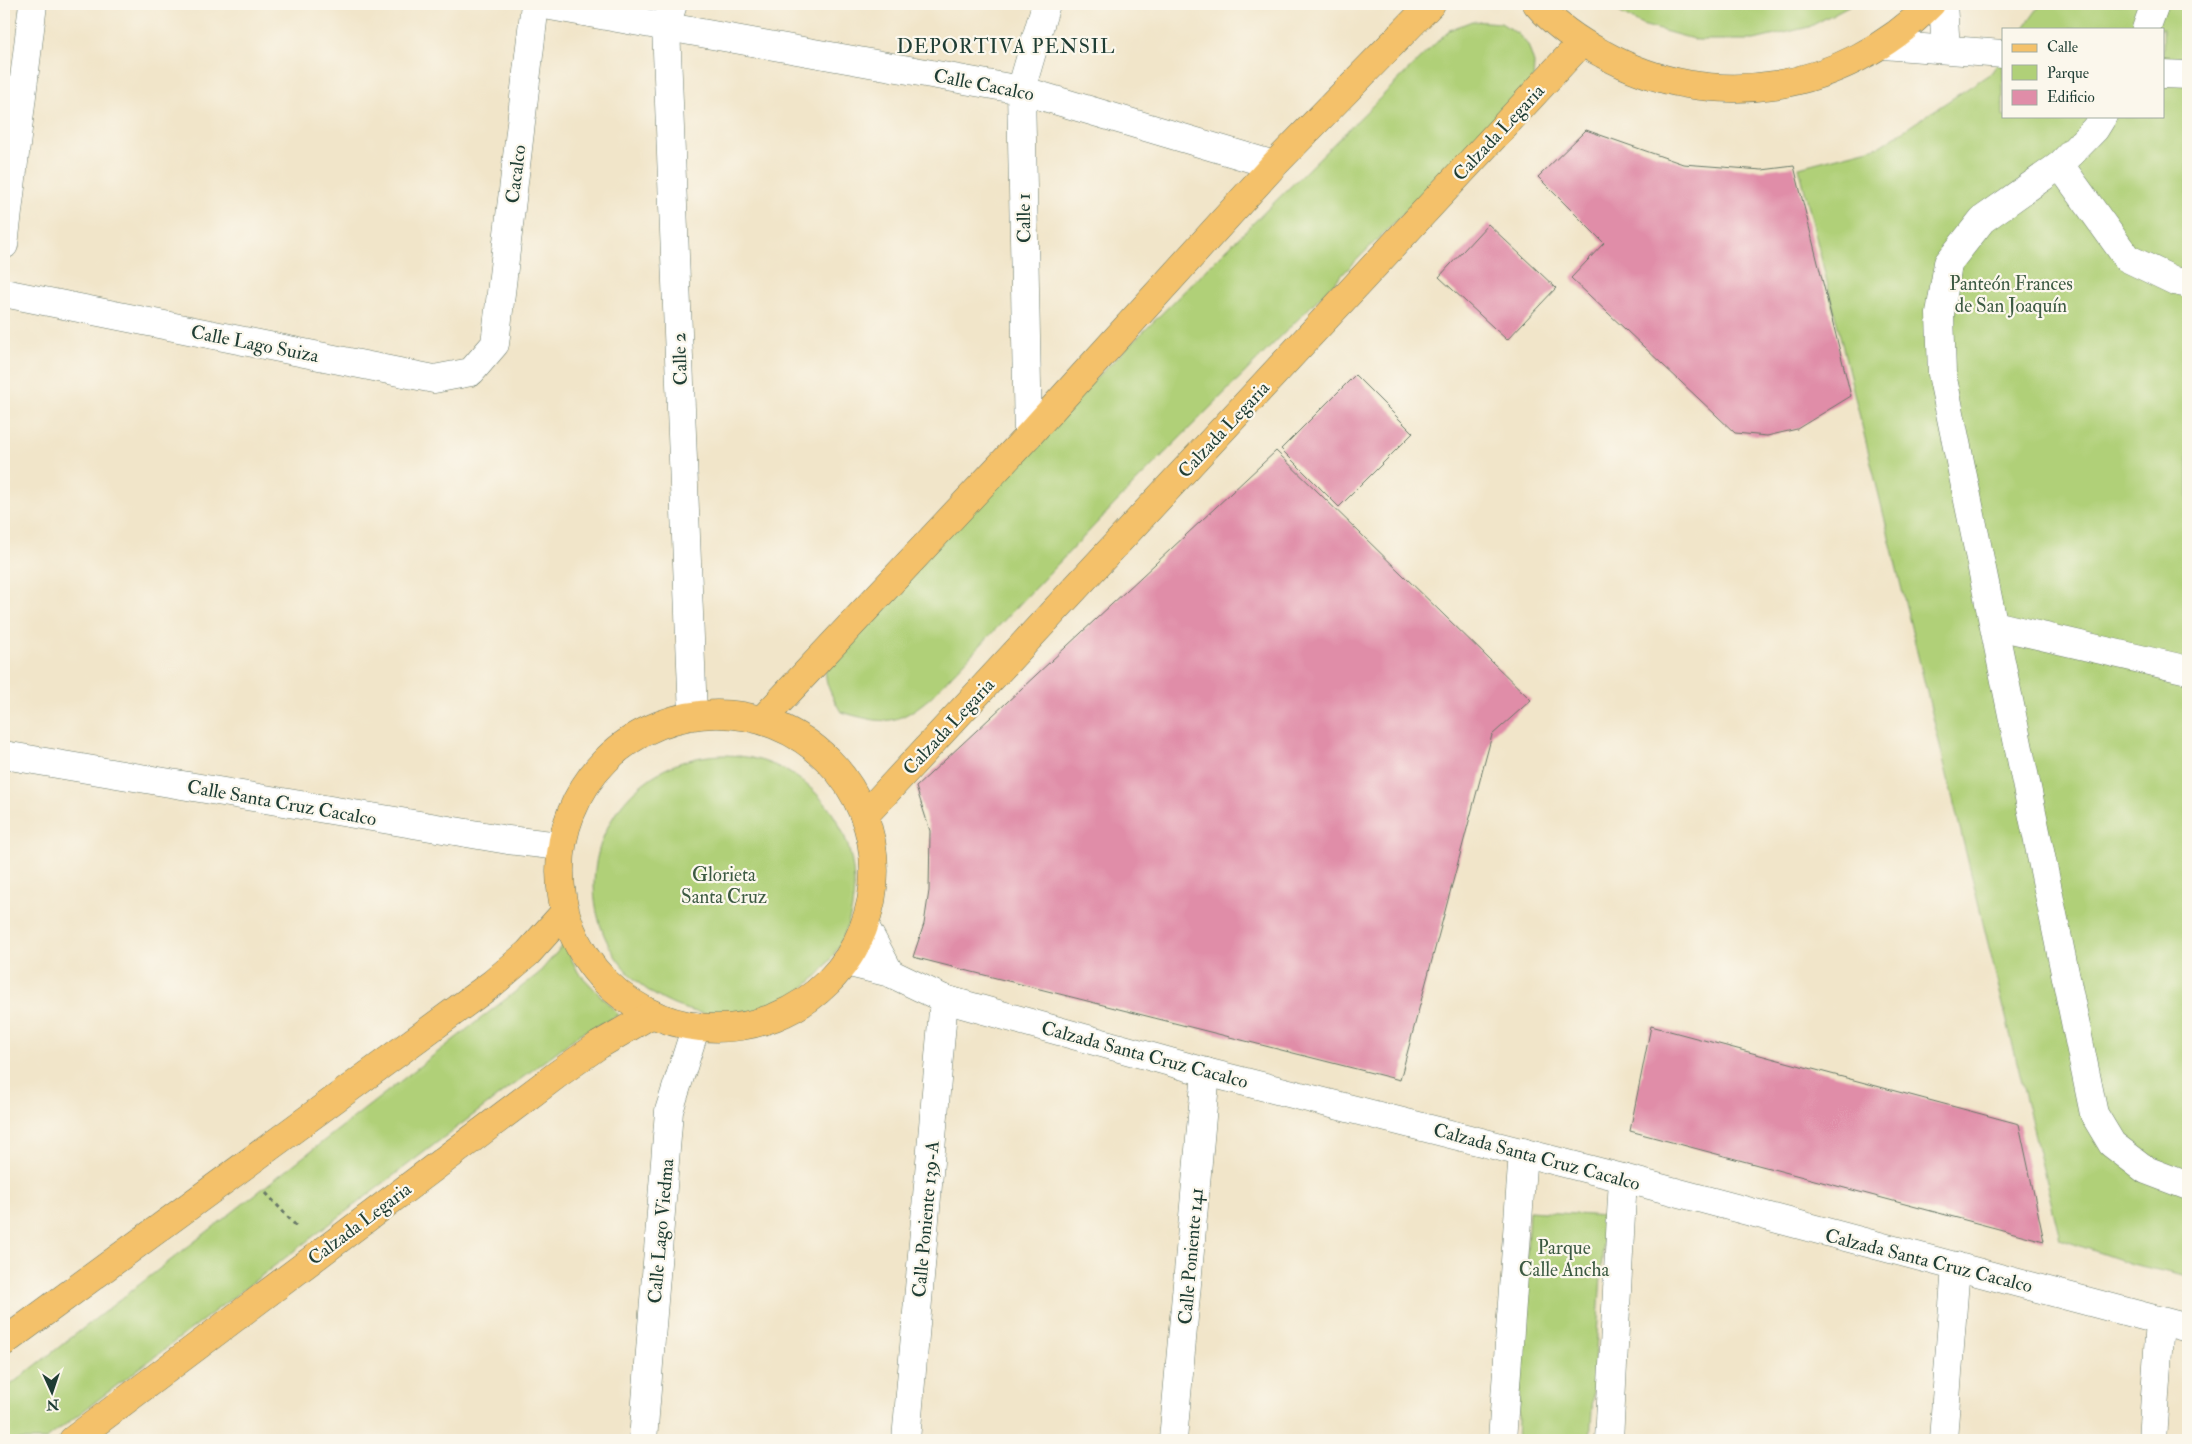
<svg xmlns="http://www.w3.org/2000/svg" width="2192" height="1444" font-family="'IM FELL Double Pica',serif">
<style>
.green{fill:#b0d078;stroke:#688656}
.building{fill:#e08da8}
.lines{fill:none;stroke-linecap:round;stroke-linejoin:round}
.minor-casing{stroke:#687868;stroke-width:29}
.major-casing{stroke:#687868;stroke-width:29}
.path{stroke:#687868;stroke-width:3;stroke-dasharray:4 4;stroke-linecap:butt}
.minor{stroke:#fff;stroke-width:28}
.major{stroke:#f4c16a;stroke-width:28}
.labels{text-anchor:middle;stroke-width:4.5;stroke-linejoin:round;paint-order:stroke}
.street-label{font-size:19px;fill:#1f3d34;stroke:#fbf7ec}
.park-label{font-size:19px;fill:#3c5a42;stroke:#fbf7ec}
.neighbourhood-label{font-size:20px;letter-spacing:1px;fill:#1f3d34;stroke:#fbf7ec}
</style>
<rect width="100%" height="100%" fill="#fbf7ec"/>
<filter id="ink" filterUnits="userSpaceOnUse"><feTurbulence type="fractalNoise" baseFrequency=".02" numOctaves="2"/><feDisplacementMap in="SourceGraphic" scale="10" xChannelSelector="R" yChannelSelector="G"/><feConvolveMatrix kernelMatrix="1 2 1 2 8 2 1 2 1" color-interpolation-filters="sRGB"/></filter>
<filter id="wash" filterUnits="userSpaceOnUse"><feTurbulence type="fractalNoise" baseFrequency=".0096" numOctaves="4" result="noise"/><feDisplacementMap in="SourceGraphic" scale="20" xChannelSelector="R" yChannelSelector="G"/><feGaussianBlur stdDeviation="1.12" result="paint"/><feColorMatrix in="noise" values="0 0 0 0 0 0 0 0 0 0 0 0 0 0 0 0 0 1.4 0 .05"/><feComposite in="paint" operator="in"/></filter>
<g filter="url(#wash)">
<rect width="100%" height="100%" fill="#f1e5c9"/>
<g class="green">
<path d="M1605,4H1852L1809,27L1754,40H1697L1642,25Z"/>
<path d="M2041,4H2188V1277L2132,1264L2060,1239L1799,167L1880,146L1991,73L2003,56V116H2163V29H2023Z"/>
<path d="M1472,21L1501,23L1518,34L1528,45L1534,63L1533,83L1135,483L931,697C895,727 885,724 841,712C818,673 823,668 841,630L1449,30Z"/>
<circle cx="724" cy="885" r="130"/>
<path d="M564,944L578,972L619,1015L580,1034L45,1440H4V1390L538,974Z"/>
<path d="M1529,1211L1605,1216L1590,1440H1517Z"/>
</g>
<g id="blocks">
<g class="building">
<path d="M1586,130L1683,164L1762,170L1794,166L1851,396L1797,429L1767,436L1735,433L1571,278L1604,243L1538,177Z"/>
<path d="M1488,224L1556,288L1507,340L1439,277Z"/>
<path d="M1355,375L1413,433L1339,507L1281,449Z"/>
<path d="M1276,451L1531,700L1492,735L1400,1080L913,957L924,924L929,891L930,831L916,787Z"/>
<path d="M1651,1026L2019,1124L2044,1241L1630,1131Z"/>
</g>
</g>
</g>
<g filter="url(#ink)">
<use href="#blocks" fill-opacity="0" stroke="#687868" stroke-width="1"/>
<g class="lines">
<defs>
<g id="minor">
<path d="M539,4L1021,90L1274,165"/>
<path d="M673,4L666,26L693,715"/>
<path d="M1943,4L1946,49"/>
<path d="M2146,29L2155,4"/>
<path d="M1883,45L2003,54"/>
<path d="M2163,74L2188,75"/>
<path d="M2103,116L2095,129L2060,165L1982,220L1948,263L1940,314L1942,374L2094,1114L2112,1144L2146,1170L2188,1186"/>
<path d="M2060,165L2127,258L2175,281L2188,284"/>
<path d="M4,245L33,4"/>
<path d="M4,293L434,379L471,372L495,344L535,4"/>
<path d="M1028,436L1021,90L1046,4"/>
<path d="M1994,625L2188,670"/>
<path d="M4,755L508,840L560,846"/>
<path d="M865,926L890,973"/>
<path d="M845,962L890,973L944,999L1206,1072L1623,1178L2188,1328"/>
<path d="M643,1440L669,1111L696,1026"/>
<path d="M906,1440L944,999"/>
<path d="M1173,1440L1206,1072"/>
<path d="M1502,1440L1523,1152"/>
<path d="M1609,1440L1623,1178"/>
<path d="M1943,1440L1956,1266"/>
<path d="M2152,1440L2160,1321"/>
</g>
<g id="major">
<path d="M1537,4C1555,25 1578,41 1603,54C1712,115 1844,92 1931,4"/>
<circle cx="717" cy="871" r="157"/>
<path d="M762,720L1028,436L1274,165L1431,4"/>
<path d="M864,816L1581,43"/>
<path d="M4,1342L493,983L528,953L564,913"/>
<path d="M73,1440L558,1074L599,1045L652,1014"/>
</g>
</defs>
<use href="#minor" class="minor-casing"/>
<use href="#major" class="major-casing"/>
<path class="path" d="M266,1193L297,1227"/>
<use href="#minor" class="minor"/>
<use href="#major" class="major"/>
</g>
</g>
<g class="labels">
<g class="street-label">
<text transform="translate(984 84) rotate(11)" y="7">Calle Cacalco</text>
<text transform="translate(1498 132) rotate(-47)" y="7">Calzada Legaria</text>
<text transform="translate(515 174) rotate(-83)" y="7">Cacalco</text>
<text transform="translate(1023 218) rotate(-91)" y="7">Calle 1</text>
<text transform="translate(255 343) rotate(11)" y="7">Calle Lago Suiza</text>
<text transform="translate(679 359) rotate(-92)" y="7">Calle 2</text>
<text transform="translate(1223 429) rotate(-47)" y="7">Calzada Legaria</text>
<text transform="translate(948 726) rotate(-47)" y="7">Calzada Legaria</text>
<text transform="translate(282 802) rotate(10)" y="7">Calle Santa Cruz Cacalco</text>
<text transform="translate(1145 1054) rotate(15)" y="7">Calzada Santa Cruz Cacalco</text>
<text transform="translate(1537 1156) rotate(15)" y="7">Calzada Santa Cruz Cacalco</text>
<text transform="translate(925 1219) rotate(-85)" y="7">Calle Poniente 139-A</text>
<text transform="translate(359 1223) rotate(-37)" y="7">Calzada Legaria</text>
<text transform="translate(660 1231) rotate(-85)" y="7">Calle Lago Viedma</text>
<text transform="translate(1190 1256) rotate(-85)" y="7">Calle Poniente 141</text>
<text transform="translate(1929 1260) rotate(14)" y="7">Calzada Santa Cruz Cacalco</text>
</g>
<g class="park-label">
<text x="2011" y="290">Panteón Frances<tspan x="2011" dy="22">de San Joaquín</tspan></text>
<text x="724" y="881">Glorieta<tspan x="724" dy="22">Santa Cruz</tspan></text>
<text x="1564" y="1254">Parque<tspan x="1564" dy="22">Calle Ancha</tspan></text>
</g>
<g class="neighbourhood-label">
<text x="1006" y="53">DEPORTIVA PENSIL</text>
</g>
</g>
<rect width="2192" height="1444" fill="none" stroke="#fbf7ec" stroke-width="20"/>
<rect x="2002" y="28" width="162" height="90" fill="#fbf7ec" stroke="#a3ada2"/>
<rect x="2012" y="44" width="25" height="8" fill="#f4c16a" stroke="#a3ada2"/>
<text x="2047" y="52" font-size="15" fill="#1f3d34">Calle</text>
<rect x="2012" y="65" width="25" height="15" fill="#b0d078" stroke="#a3ada2"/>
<text x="2047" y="78" font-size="15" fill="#1f3d34">Parque</text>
<rect x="2012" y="90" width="25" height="15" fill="#e08da8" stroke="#a3ada2"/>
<text x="2047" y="102" font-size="15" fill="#1f3d34">Edificio</text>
<g transform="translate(52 1392) rotate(177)" stroke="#fbf7ec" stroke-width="4" paint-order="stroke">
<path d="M0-4L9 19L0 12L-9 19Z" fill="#1f3d34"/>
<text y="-8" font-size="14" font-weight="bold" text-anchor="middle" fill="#1f3d34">N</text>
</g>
</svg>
